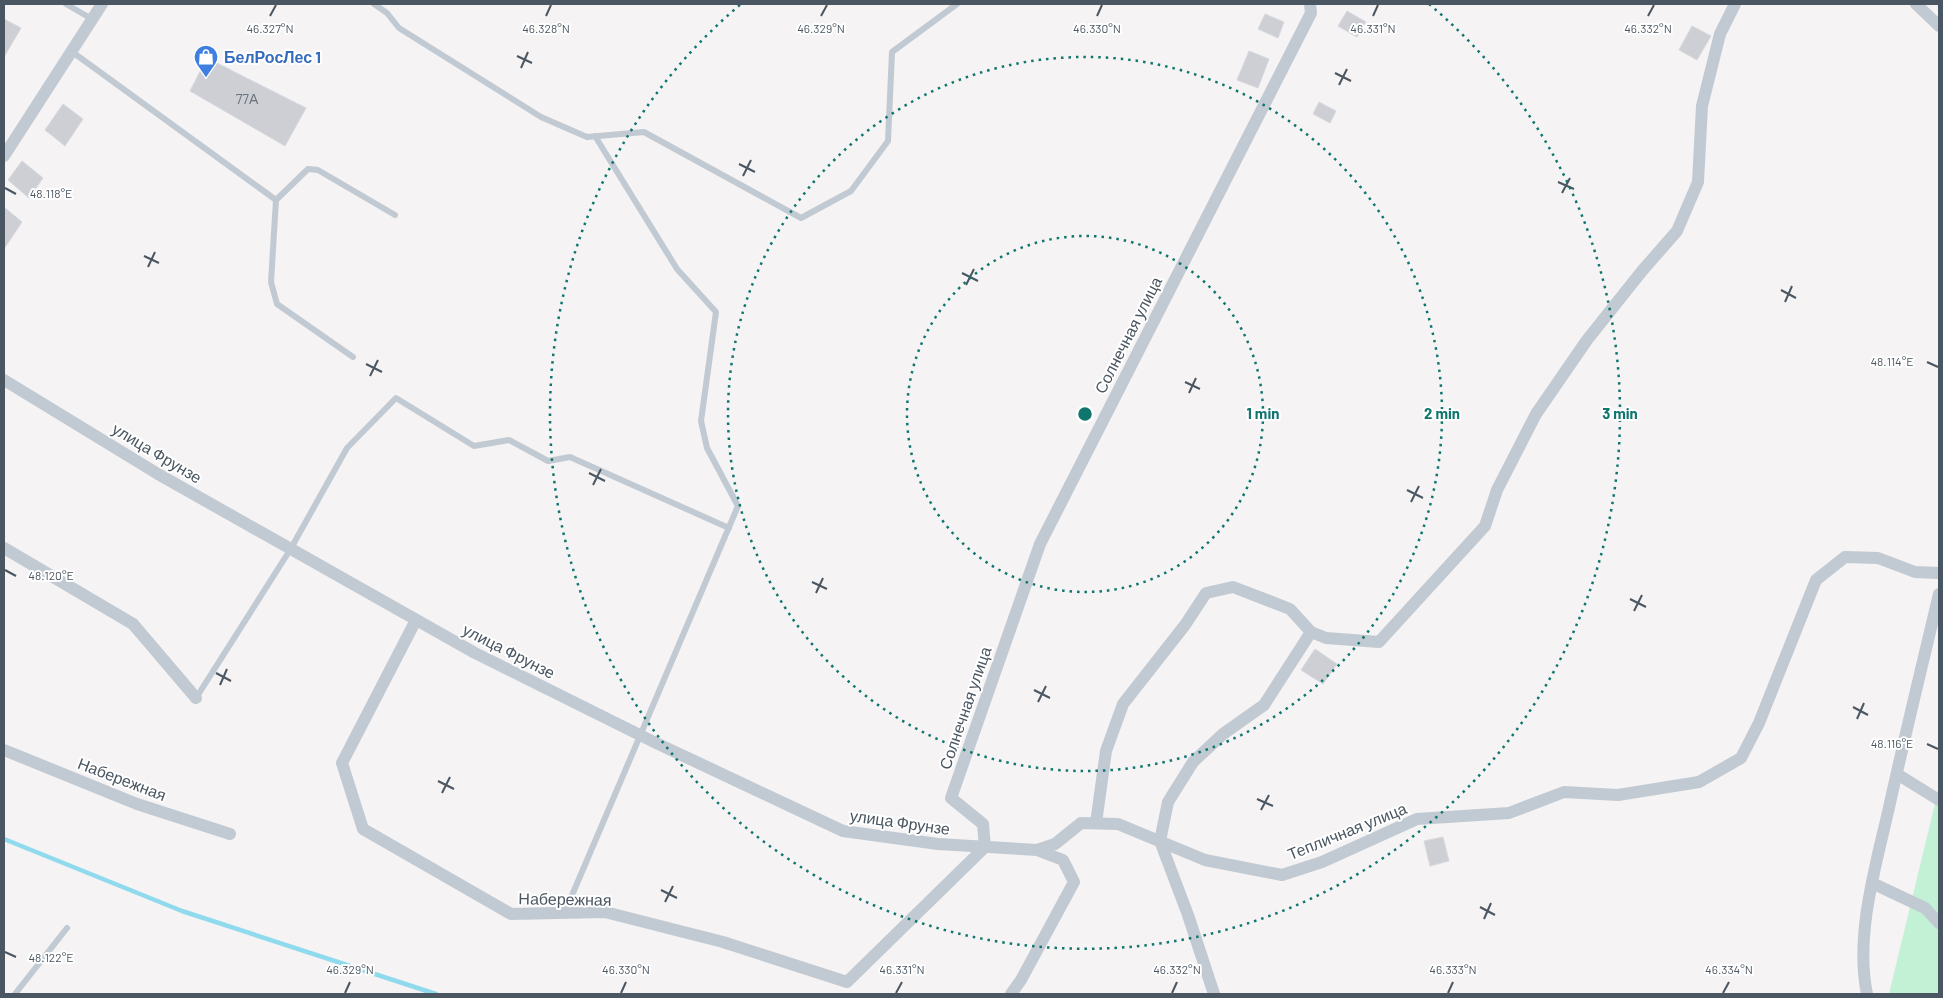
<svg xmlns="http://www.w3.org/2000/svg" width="1943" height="998" font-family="Barlow,sans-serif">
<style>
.green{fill:#c3f1d5}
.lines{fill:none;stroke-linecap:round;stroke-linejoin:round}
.stream{stroke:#90daee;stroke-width:4.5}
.building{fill:#cdcfd5;stroke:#d7d9de}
.lane{stroke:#c1cad2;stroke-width:6}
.street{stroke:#c1cad2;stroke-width:12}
.ticks{fill:none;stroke:#4a5661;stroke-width:2}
.ring{fill:none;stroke:#0f766e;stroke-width:2.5;stroke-dasharray:2.5 5}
.labels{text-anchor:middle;stroke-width:4;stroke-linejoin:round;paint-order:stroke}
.number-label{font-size:14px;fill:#6b747e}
.shop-label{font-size:16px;font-weight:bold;fill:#366cbe;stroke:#fff;text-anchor:start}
.street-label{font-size:16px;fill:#4a5661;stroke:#fff}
.ticks-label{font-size:12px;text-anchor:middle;fill:#4a5661;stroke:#fff;stroke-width:4;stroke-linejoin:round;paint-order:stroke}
.centre{fill:#0f766e;stroke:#fff;stroke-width:2.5}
.ring-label{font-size:15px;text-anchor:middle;font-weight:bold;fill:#0f766e;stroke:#fff;stroke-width:4;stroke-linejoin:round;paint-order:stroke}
</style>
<rect width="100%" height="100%" fill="#f5f3f3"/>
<path class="green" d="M1939,787V994H1889Z"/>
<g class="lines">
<path class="stream" d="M4,839L182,911L436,994"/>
</g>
<g class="building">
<path d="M1347,11L1366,22L1357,37L1338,26Z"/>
<path d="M1265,14L1284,22L1278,38L1258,29Z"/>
<path d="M4,19L21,28L4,57Z"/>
<path d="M1692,26L1711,36L1697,60L1679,50Z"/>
<path d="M1249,51L1269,59L1258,88L1237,80Z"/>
<path d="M207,58L306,108L285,146L190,91Z"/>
<path d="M1319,102L1336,111L1330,123L1313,114Z"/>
<path d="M63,104L83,119L65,146L45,130Z"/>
<path d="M22,161L43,178L29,198L8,180Z"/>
<path d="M4,207L22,222L4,249Z"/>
<path d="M1315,649L1337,664L1323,684L1301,670Z"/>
<path d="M1443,837L1449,861L1430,866L1424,841Z"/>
</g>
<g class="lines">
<g class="lane">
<path d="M66,4L92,19"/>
<path d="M374,4L387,13L399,28L541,117L587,137L644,132L801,218L851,191L888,141L892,52L957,4"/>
<path d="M71,51L276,200L271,282L277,304L353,357"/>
<path d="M276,200L308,169L318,170L395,215"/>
<path d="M196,698L290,550L347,448L396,398L474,446L509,440L548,461L570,457L729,528"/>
<path d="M564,914L738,506L707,448L701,421L716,312L677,269L595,136"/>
<path d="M15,994L67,928"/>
</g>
<g class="street">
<path d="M1916,4L1939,26"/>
<path d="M4,156L102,4"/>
<path d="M4,380L158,474L475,653L654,742L843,831L938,844L1037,850L1063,860L1074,882L1021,980L1011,994"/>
<path d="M4,548L133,624L196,698"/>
<path d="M416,620L342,763L363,829L511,914L605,912L723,942L847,982L985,847L983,824L951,798L1040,544L1311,13L1310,4"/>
<path d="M1311,632L1326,638L1379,642L1485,526L1497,490L1536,414L1587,340L1642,271L1677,231L1698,182L1702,106L1720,34L1735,4"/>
<path d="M4,750L137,804L230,834"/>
<path d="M1897,774L1939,800"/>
<path d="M1096,823L1106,751L1123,704L1185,625L1206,593L1233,587L1290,609L1311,632L1264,705L1223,734L1193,762L1168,802L1160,841L1188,915L1214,994"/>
<path d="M1037,850L1055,844L1081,823L1118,824L1205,860L1282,875L1322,862L1417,819L1509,813L1564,792L1618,795L1699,782L1741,758L1759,723L1816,580L1845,557L1878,558L1915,572L1939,573"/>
<path d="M1872,883L1925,908L1939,923"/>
<path d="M1867,994C1855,937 1875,868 1888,812C1904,739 1922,666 1939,594"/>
</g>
</g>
<path class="ticks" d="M270,16L276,5M546,16L551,5M821,16L827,5M1097,16L1102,5M1373,16L1378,5M1648,16L1654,5M517,56L532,63M521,68L528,52M1335,73L1351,81M1339,85L1347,69M739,164L755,172M743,176L751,160M1558,182L1574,189M5,188L16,194M1562,193L1570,178M144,256L159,263M148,267L155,252M962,273L978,281M966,285L974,269M1781,290L1796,298M1785,302L1792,286M1927,362L1938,367M366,364L382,372M370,376L378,360M1185,382L1200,389M1189,393L1196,378M589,473L605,481M593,485L601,469M1407,490L1423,498M1411,502L1419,486M5,570L16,576M812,582L827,589M816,593L823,578M1630,599L1646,607M1634,611L1642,595M216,673L231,681M220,685L227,669M1034,690L1050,698M1038,702L1046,686M1853,707L1868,715M1857,719L1864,703M1927,744L1938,749M438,781L454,789M442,793L450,777M1257,799L1273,806M1261,810L1269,795M661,890L677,898M665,902L673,886M1480,907L1495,915M1484,919L1491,903M5,952L16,957M345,993L350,982M621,993L626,982M896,993L902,982M1172,993L1177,982M1448,993L1453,982M1723,993L1729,982"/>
<g class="ring">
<circle cx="1085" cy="414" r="178"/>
<circle cx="1085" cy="414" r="357"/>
<path d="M1429 4A535 535 0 1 1 741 4"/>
</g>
<defs>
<symbol id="shop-pin" viewBox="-11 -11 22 30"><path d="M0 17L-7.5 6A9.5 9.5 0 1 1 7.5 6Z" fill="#3f7fe0" stroke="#fff"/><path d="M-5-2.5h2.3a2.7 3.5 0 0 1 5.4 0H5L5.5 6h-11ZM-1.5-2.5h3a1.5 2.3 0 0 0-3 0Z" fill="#fff"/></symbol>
</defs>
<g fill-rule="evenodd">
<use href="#shop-pin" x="192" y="43" width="28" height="38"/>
</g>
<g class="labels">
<g class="number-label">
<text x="247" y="104">77А</text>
</g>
<g class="shop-label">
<text x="224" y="63">БелРосЛес 1</text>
</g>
<g class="street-label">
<text transform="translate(1128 335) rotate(-63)" y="6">Солнечная улица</text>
<text transform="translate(157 453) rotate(31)" y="6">улица Фрунзе</text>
<text transform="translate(509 651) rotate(27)" y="6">улица Фрунзе</text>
<text transform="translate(965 708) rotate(-71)" y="6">Солнечная улица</text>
<text transform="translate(122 779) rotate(21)" y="6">Набережная</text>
<text transform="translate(900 822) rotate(8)" y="6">улица Фрунзе</text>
<text transform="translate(1347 831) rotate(-22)" y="6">Тепличная улица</text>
<text transform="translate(565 899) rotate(1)" y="6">Набережная</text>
</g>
</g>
<g class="ticks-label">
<text x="270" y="33">46.327°N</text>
<text x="546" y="33">46.328°N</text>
<text x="821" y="33">46.329°N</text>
<text x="1097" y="33">46.330°N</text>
<text x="1373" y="33">46.331°N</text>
<text x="1648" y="33">46.332°N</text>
<text x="51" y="198">48.118°E</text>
<text x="1892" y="366">48.114°E</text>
<text x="51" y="580">48.120°E</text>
<text x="1892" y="748">48.116°E</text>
<text x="51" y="962">48.122°E</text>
<text x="350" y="974">46.329°N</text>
<text x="626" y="974">46.330°N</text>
<text x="902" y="974">46.331°N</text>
<text x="1177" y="974">46.332°N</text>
<text x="1453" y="974">46.333°N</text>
<text x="1729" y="974">46.334°N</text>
</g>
<circle cx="1085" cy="414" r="8" class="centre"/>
<g class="ring-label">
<text x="1263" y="419">1 min</text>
<text x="1442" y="419">2 min</text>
<text x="1620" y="419">3 min</text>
</g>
<rect width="1943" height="998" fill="none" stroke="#4a5661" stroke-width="10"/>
</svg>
